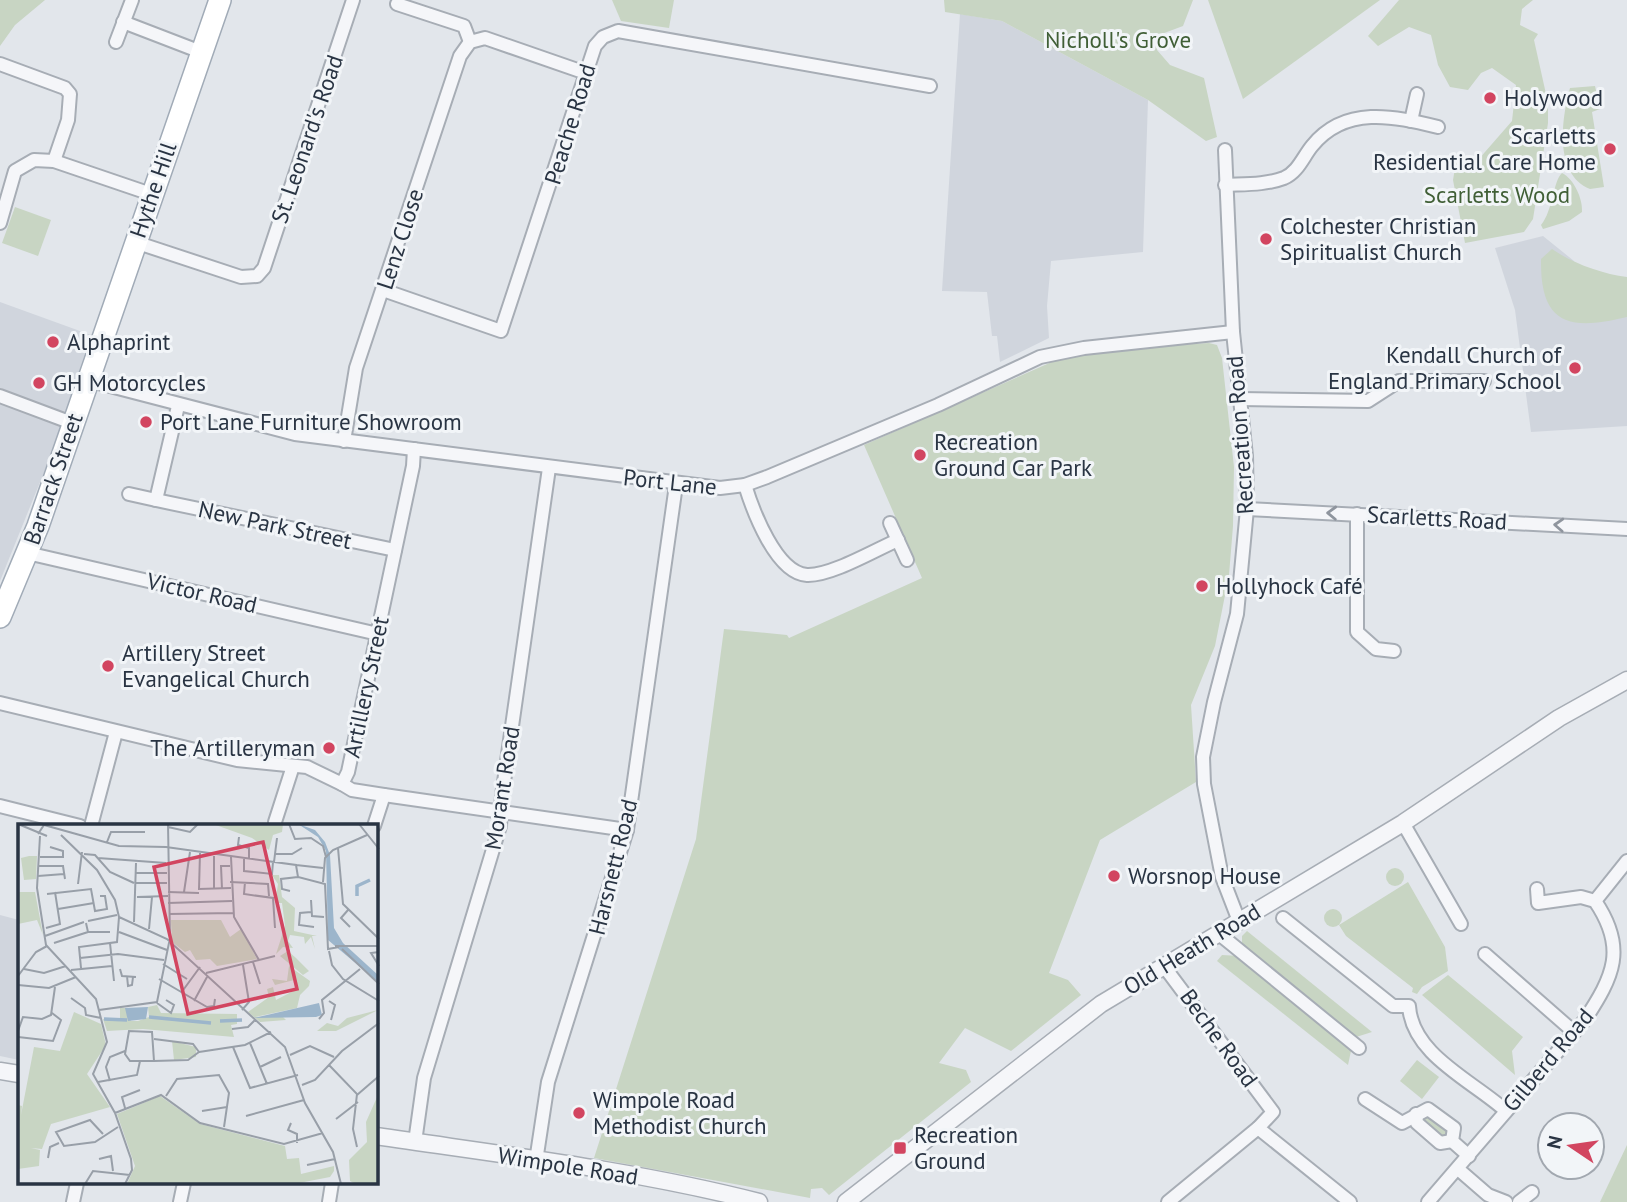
<svg xmlns="http://www.w3.org/2000/svg" width="1627" height="1202" font-family="'PT Sans',sans-serif">
<style>
.built{fill:#d0d5dd}
.green{fill:#c8d5c3}
.lines{fill:none;stroke-linecap:round;stroke-linejoin:round}
.minor-casing{stroke:#a7adb5;stroke-width:16}
.tertiary-casing{stroke:#a7adb5;stroke-width:19}
.primary-casing{stroke:#a1abb7;stroke-width:24}
.minor{stroke:#f5f6f9;stroke-width:12}
.tertiary{stroke:#f5f6f9;stroke-width:16}
.primary{stroke:#fff;stroke-width:21}
.oneway{stroke:#8f959e}
.poi-dot{fill:#d24560;stroke:#f2f5f8;stroke-width:2.5}
.labels{text-anchor:middle;stroke-width:6;stroke-linejoin:round;paint-order:stroke}
.park-label{font-size:23px;fill:#405f36;stroke:#f2f5f8}
.poi-label{font-size:23px;fill:#293443;stroke:#f2f5f8;text-anchor:start}
.street-label{font-size:23px;fill:#293443;stroke:#f2f5f8}
.inset-river{fill:none;stroke:#9cb5cb;stroke-width:3.5}
.inset-road{fill:none;stroke:#989fa8;stroke-width:2}
.view{fill:#d24560;fill-opacity:0.15;stroke:#d24560;stroke-width:3.5}
.inset-edge{fill:none;stroke:#293443;stroke-width:3.5}
</style>
<rect width="100%" height="100%" fill="#e2e6eb"/>
<g class="built">
<path d="M960,14L1002,21L1148,100L1143,252L1051,261L1047,306L1049,338L1000,362L997,336H992L987,292L942,291Z"/>
<path d="M1543,236L1574,261L1580,310L1627,306V426L1531,432L1515,310L1495,248Z"/>
<path d="M0,302L91,335L51,455L0,581Z"/>
<path d="M0,915L19,920V1060L0,1056Z"/>
</g>
<g class="green">
<path d="M0,0H45L15,25L0,46Z"/>
<path d="M612,0H674L669,28L621,21Z"/>
<path d="M944,0H1193L1183,26L1159,35L1157,50L1170,65L1204,78L1217,137L1206,141L1148,100L1002,21L945,12Z"/>
<path d="M1208,0H1380L1243,99Z"/>
<path d="M1399,0H1533L1522,9L1520,25L1538,34L1534,40L1548,103V123L1533,219L1524,232L1465,243L1453,180L1457,156L1478,160L1512,121L1516,85L1492,68L1481,73L1468,90L1450,87L1438,65L1431,35L1409,27L1378,46L1368,36Z"/>
<path d="M1595,86L1600,109L1592,112L1604,187L1590,189C1553,174 1562,117 1570,88Z"/>
<path d="M1562,173C1574,179 1583,199 1582,212L1569,221L1543,229L1541,225C1553,211 1553,181 1562,173Z"/>
<path d="M15,207L51,220L38,256L2,243Z"/>
<path d="M1552,249C1572,263 1602,274 1627,277V317C1569,331 1540,325 1541,259Z"/>
<path d="M1209,343L1217,345L1222,358L1234,467L1233,526L1229,575L1215,646L1191,705L1196,782L1100,840L1049,973L1068,980L1081,995L1011,1051L965,1028L939,1063L966,1070L971,1082L829,1195L822,1188L811,1189L810,1198L594,1158L696,839L724,629L787,635L789,638L922,578L864,445L1063,357L1108,349Z"/>
<circle cx="1395" cy="877" r="9"/>
<path d="M1408,882L1445,947L1448,971L1422,987L1417,994L1412,992L1413,988L1346,936L1339,925Z"/>
<circle cx="1333" cy="918" r="9"/>
<path d="M1247,931L1372,1032L1353,1038L1242,949V936Z"/>
<path d="M1222,955L1240,956L1351,1051L1348,1065L1217,961Z"/>
<path d="M1448,975L1523,1037L1512,1051L1515,1075L1422,995Z"/>
<path d="M1417,1060L1439,1077L1422,1099L1400,1081Z"/>
<path d="M1426,1115L1449,1129L1448,1136L1441,1138L1422,1123Z"/>
<path d="M1627,1145V1202H1600Z"/>
</g>
<g class="lines">
<defs>
<g id="minor">
<path d="M397,4L464,26L470,42"/>
<path d="M123,22L201,52"/>
<path d="M116,42L132,0"/>
<path d="M0,64L65,88L70,94L68,120L54,161"/>
<path d="M1411,121L1417,94"/>
<path d="M1225,150L1233,332L1246,456L1247,509L1237,614L1214,702L1203,757L1204,784L1222,877L1239,921"/>
<path d="M1225,185C1243,184 1266,185 1284,178C1298,172 1303,157 1312,146C1345,105 1394,116 1438,127"/>
<path d="M0,223L15,171L34,160L54,161L151,194"/>
<path d="M135,242L241,277L257,276L264,268L353,0"/>
<path d="M383,290L501,331L595,46L603,37L618,31L930,86"/>
<path d="M87,380L295,434L720,488L745,485L767,477L938,405L1040,357L1084,348L1233,332"/>
<path d="M0,396L72,423"/>
<path d="M1240,399L1368,401L1399,381H1484"/>
<path d="M178,406L156,500L395,550"/>
<path d="M344,441L356,368L460,56L470,42L485,38L586,73"/>
<path d="M745,485C753,511 776,573 807,575C831,576 875,550 898,540"/>
<path d="M129,494L156,500"/>
<path d="M1247,509L1627,529"/>
<path d="M1357,514V632L1376,649L1394,651"/>
<path d="M890,523L907,560"/>
<path d="M27,553L378,634"/>
<path d="M0,703L237,760L307,767L342,784L348,772L413,466L414,449"/>
<path d="M342,784L352,790L384,795L627,830"/>
<path d="M0,806L80,826"/>
<path d="M275,822L293,766"/>
<path d="M1403,823L1461,924"/>
<path d="M91,826L116,732"/>
<path d="M374,826L384,795"/>
<path d="M1595,901L1627,861"/>
<path d="M1283,918L1393,1006H1409C1412,1055 1473,1081 1506,1111"/>
<path d="M1218,933L1359,1048"/>
<path d="M1485,954L1574,1032"/>
<path d="M1163,965L1273,1112L1258,1128L1350,1202"/>
<path d="M1365,1099L1402,1123L1428,1109L1454,1128L1452,1141L1469,1156"/>
<path d="M1416,1114L1417,1123L1440,1143L1452,1141"/>
<path d="M415,1142L424,1078L500,826L502,796L549,468"/>
<path d="M536,1161L548,1082L627,830L676,485"/>
<path d="M1458,1169L1488,1195L1506,1202"/>
<path d="M73,1202L77,1183"/>
<path d="M180,1202L184,1183"/>
<path d="M329,1202L332,1183"/>
<path d="M1168,1202L1258,1128"/>
<path d="M1428,1202L1584,1021C1614,976 1627,948 1595,901L1581,897L1538,903L1537,889"/>
<path d="M1519,1202L1532,1192"/>
</g>
<g id="tertiary">
<path d="M0,1071L19,1074"/>
<path d="M376,1136C504,1155 634,1170 759,1202"/>
<path d="M846,1202L1101,1004L1403,823L1559,718L1627,680"/>
</g>
<path id="primary" d="M0,617L38,526L220,0"/>
</defs>
<use href="#minor" class="minor-casing"/>
<use href="#tertiary" class="tertiary-casing"/>
<use href="#primary" class="primary-casing"/>
<use href="#minor" class="minor"/>
<use href="#tertiary" class="tertiary"/>
<use href="#primary" class="primary"/>
</g>
<defs><path id="oneway-chevron" d="M-2-3.5L2.5 0L-2 3.5" fill="none" stroke-width="1.6" stroke-linecap="round" stroke-linejoin="round" transform="scale(1.75)"/></defs>
<g class="oneway">
<use href="#oneway-chevron" transform="translate(1332 513) rotate(-178)"/>
<use href="#oneway-chevron" transform="translate(1559 525) rotate(-177)"/>
</g>
<g class="poi-dot">
<circle cx="1490" cy="98" r="7"/>
<circle cx="1610" cy="149" r="7"/>
<circle cx="1266" cy="239" r="7"/>
<circle cx="53" cy="342" r="7"/>
<circle cx="1575" cy="368" r="7"/>
<circle cx="39" cy="383" r="7"/>
<circle cx="146" cy="422" r="7"/>
<circle cx="920" cy="455" r="7"/>
<circle cx="1202" cy="586" r="7"/>
<circle cx="108" cy="666" r="7"/>
<circle cx="329" cy="748" r="7"/>
<circle cx="1114" cy="876" r="7"/>
<circle cx="579" cy="1113" r="7"/>
<rect x="893" y="1141" width="14" height="14" rx="3.5"/>
</g>
<g class="labels">
<g class="park-label">
<text x="1118" y="48">Nicholl's Grove</text>
<text x="1497" y="203">Scarletts Wood</text>
</g>
<g class="poi-label">
<text x="1504" y="106">Holywood</text>
<text x="1596" y="144" text-anchor="end">Scarletts<tspan x="1596" dy="26">Residential Care Home</tspan></text>
<text x="1280" y="234">Colchester Christian<tspan x="1280" dy="26">Spiritualist Church</tspan></text>
<text x="67" y="350">Alphaprint</text>
<text x="1561" y="363" text-anchor="end">Kendall Church of<tspan x="1561" dy="26">England Primary School</tspan></text>
<text x="53" y="391">GH Motorcycles</text>
<text x="160" y="430">Port Lane Furniture Showroom</text>
<text x="934" y="450">Recreation<tspan x="934" dy="26">Ground Car Park</tspan></text>
<text x="1216" y="594">Hollyhock Café</text>
<text x="122" y="661">Artillery Street<tspan x="122" dy="26">Evangelical Church</tspan></text>
<text x="315" y="756" text-anchor="end">The Artilleryman</text>
<text x="1128" y="884">Worsnop House</text>
<text x="593" y="1108">Wimpole Road<tspan x="593" dy="26">Methodist Church</tspan></text>
<text x="914" y="1143">Recreation<tspan x="914" dy="26">Ground</tspan></text>
</g>
<g class="street-label">
<text transform="translate(570 124) rotate(-73)" y="8">Peache Road</text>
<text transform="translate(307 139) rotate(-71)" y="8">St. Leonard's Road</text>
<text transform="translate(153 190) rotate(-71)" y="8">Hythe Hill</text>
<text transform="translate(400 239) rotate(-72)" y="8">Lenz Close</text>
<text transform="translate(1240 435) rotate(-94)" y="8">Recreation Road</text>
<text transform="translate(53 479) rotate(-71)" y="8">Barrack Street</text>
<text transform="translate(670 482) rotate(6)" y="8">Port Lane</text>
<text transform="translate(1437 518) rotate(3)" y="8">Scarletts Road</text>
<text transform="translate(275 525) rotate(12)" y="8">New Park Street</text>
<text transform="translate(202 593) rotate(13)" y="8">Victor Road</text>
<text transform="translate(366 687) rotate(-78)" y="8">Artillery Street</text>
<text transform="translate(502 788) rotate(-81)" y="8">Morant Road</text>
<text transform="translate(613 867) rotate(-76)" y="8">Harsnett Road</text>
<text transform="translate(1192 949) rotate(-31)" y="8">Old Heath Road</text>
<text transform="translate(1219 1038) rotate(54)" y="8">Beche Road</text>
<text transform="translate(1548 1060) rotate(-50)" y="8">Gilberd Road</text>
<text transform="translate(568 1166) rotate(9)" y="8">Wimpole Road</text>
</g>
</g>
<g transform="translate(18 824)">
<rect width="360" height="360" fill="#e2e6eb"/>
<path d="M195,0H265L264,8L255,11L251,26L234,14ZM11,32H19L18,55L6,56L3,34ZM254,51H261L264,73L277,84L276,107L299,112H294L297,125L293,113L287,120L286,113L272,111L270,117L275,124L265,123L258,130L267,102L264,79H257L260,60ZM0,68H17L25,111L19,96L0,100ZM153,96H203L212,113L223,105L239,135L199,142L192,135L178,136L172,126L167,128L154,118ZM270,127L278,134L291,147L285,151L262,132ZM271,142L292,157L291,162L282,171L279,184L237,193L264,192L268,196L242,198L230,188L251,173L249,165L255,163L258,176L279,165L276,156L257,161L254,155L269,157ZM139,181L143,189L219,190V200L213,201L216,213L125,205L89,207L85,195H102V184H109L113,197H120L131,193L130,183ZM360,186L318,207H299L309,199L320,202L329,194ZM56,188L83,200L88,221L69,250L92,283L33,300L24,325L13,324L22,326L21,342L0,345V281L4,282L3,291L16,223L42,227ZM154,217L178,223V233L156,236ZM360,271V360H338L332,357L331,336L349,318L348,298ZM142,272L182,300L267,322L269,335L281,334L283,350L316,342V347L312,353L276,360H109L117,342L99,290Z" fill="#c8d5c3"/>
<path d="M280,0L297,6L307,18L312,31L316,104L325,119L360,151V158L310,116L308,27L300,13ZM301,179L304,191L298,193L236,194ZM130,183L128,195L110,197L107,184Z" fill="#9cb5cb"/>
<path class="inset-river" d="M339,72V62L352,56M131,193L193,199M86,195L109,196M202,197L224,196"/>
<path class="inset-road" d="M0,0L29,12M271,0L277,15L293,14L305,22L308,33M341,0L361,25M150,3L172,8L180,0M20,10L26,1L101,22L148,23L278,41L280,53L307,60L310,125L321,123M43,11L79,46L97,76L101,93L149,115L267,223L287,279L315,328L323,360M22,12L19,64L28,121L78,175L89,218L75,250L97,289L113,335L114,346L107,360M221,13L220,21L231,24V34M89,18L93,8H127M320,24L325,80L361,115M182,29L181,65L213,64M66,30L77,31L92,48L116,59M257,30H274L284,24M196,32V65M22,33H45V27L32,23M213,33L216,93L241,136M80,34L148,39M226,35V47L254,50L255,38M256,38L259,14M278,41L305,44M21,42H45L47,55M118,49H149M20,52L46,50M212,58L250,60L251,72M227,58L226,70L255,74L257,104M305,58L307,34L315,26L349,11M118,59H149M60,60L64,28M204,65L203,42H212M272,67L264,65L263,55L280,53M150,68L181,69M166,68L172,28M29,70L73,65L77,87L89,85L87,72H82M119,73L150,72M293,76L294,92L306,93M150,79L214,77M40,85L76,79M330,86L323,94L332,103M293,88L282,89L281,101L296,103M151,90L215,89M70,97L99,91M116,98L118,39M28,104L42,100L37,68M131,105L134,73M70,108H92M101,108L149,126M27,112L66,98M36,119L70,108L68,99M92,119L96,157M317,122H361M324,125L361,160M311,127L314,141L325,155L361,177M361,128L353,129L361,142M62,134L100,130L146,136M235,138L242,160M145,140L169,155M63,144L61,123L99,118L101,93M6,145L26,149L48,142M102,145L104,152L118,153M53,146L94,142M188,149L257,132M0,152L18,128L29,122M109,152L110,162L114,161L115,153M141,155L189,183L196,182L197,175M0,161L31,164L58,153M163,169L182,143M53,174L67,184L68,191L83,194M176,177L189,153M311,177L317,181L313,196M139,179L153,189L156,181L148,176M81,186L139,178L152,114L150,0M224,186L231,178L225,141M301,195L306,189L304,176L342,145M214,205L230,203L237,196M0,207L5,193L24,195L33,191L37,163M0,213L35,217L43,196L34,189M136,215L175,220L181,228M232,219L249,260M215,223L232,264L280,251M181,228L227,221L253,208M272,231L292,222L316,233M136,237L134,208L111,207L107,230L112,237H136L170,236L181,228M311,241L339,270L335,305L339,323M242,243L263,233M92,257L88,243L92,233L107,227M80,258L119,251L122,237M284,261L297,256L324,227L361,199M339,271L361,252M148,272L159,255L201,251L211,269L206,303M107,284L104,273L122,266M184,287L209,283M97,289L143,271L182,299L266,320L305,309M228,292L286,276M318,295L340,278M273,299L270,306L279,310V319M85,310L72,296L38,308L46,322L77,318L100,303M30,334L32,323L41,319M81,335L93,332L95,347M289,341L317,335M67,360L75,347L112,351"/>
<path class="view" d="M245,18L279,165L170,190L136,43Z"/>
<rect width="360" height="360" class="inset-edge"/>
</g>
<g transform="translate(1571 1146) rotate(283)"><circle r="33" fill="#f2f5f8" stroke="#a2a8b0" stroke-width="2"/>
<path d="M0-5L12 26L0 18L-12 26Z" fill="#d24560"/>
<text y="-10" font-size="19" font-weight="bold" text-anchor="middle" fill="#293443">N</text>
</g>
</svg>
